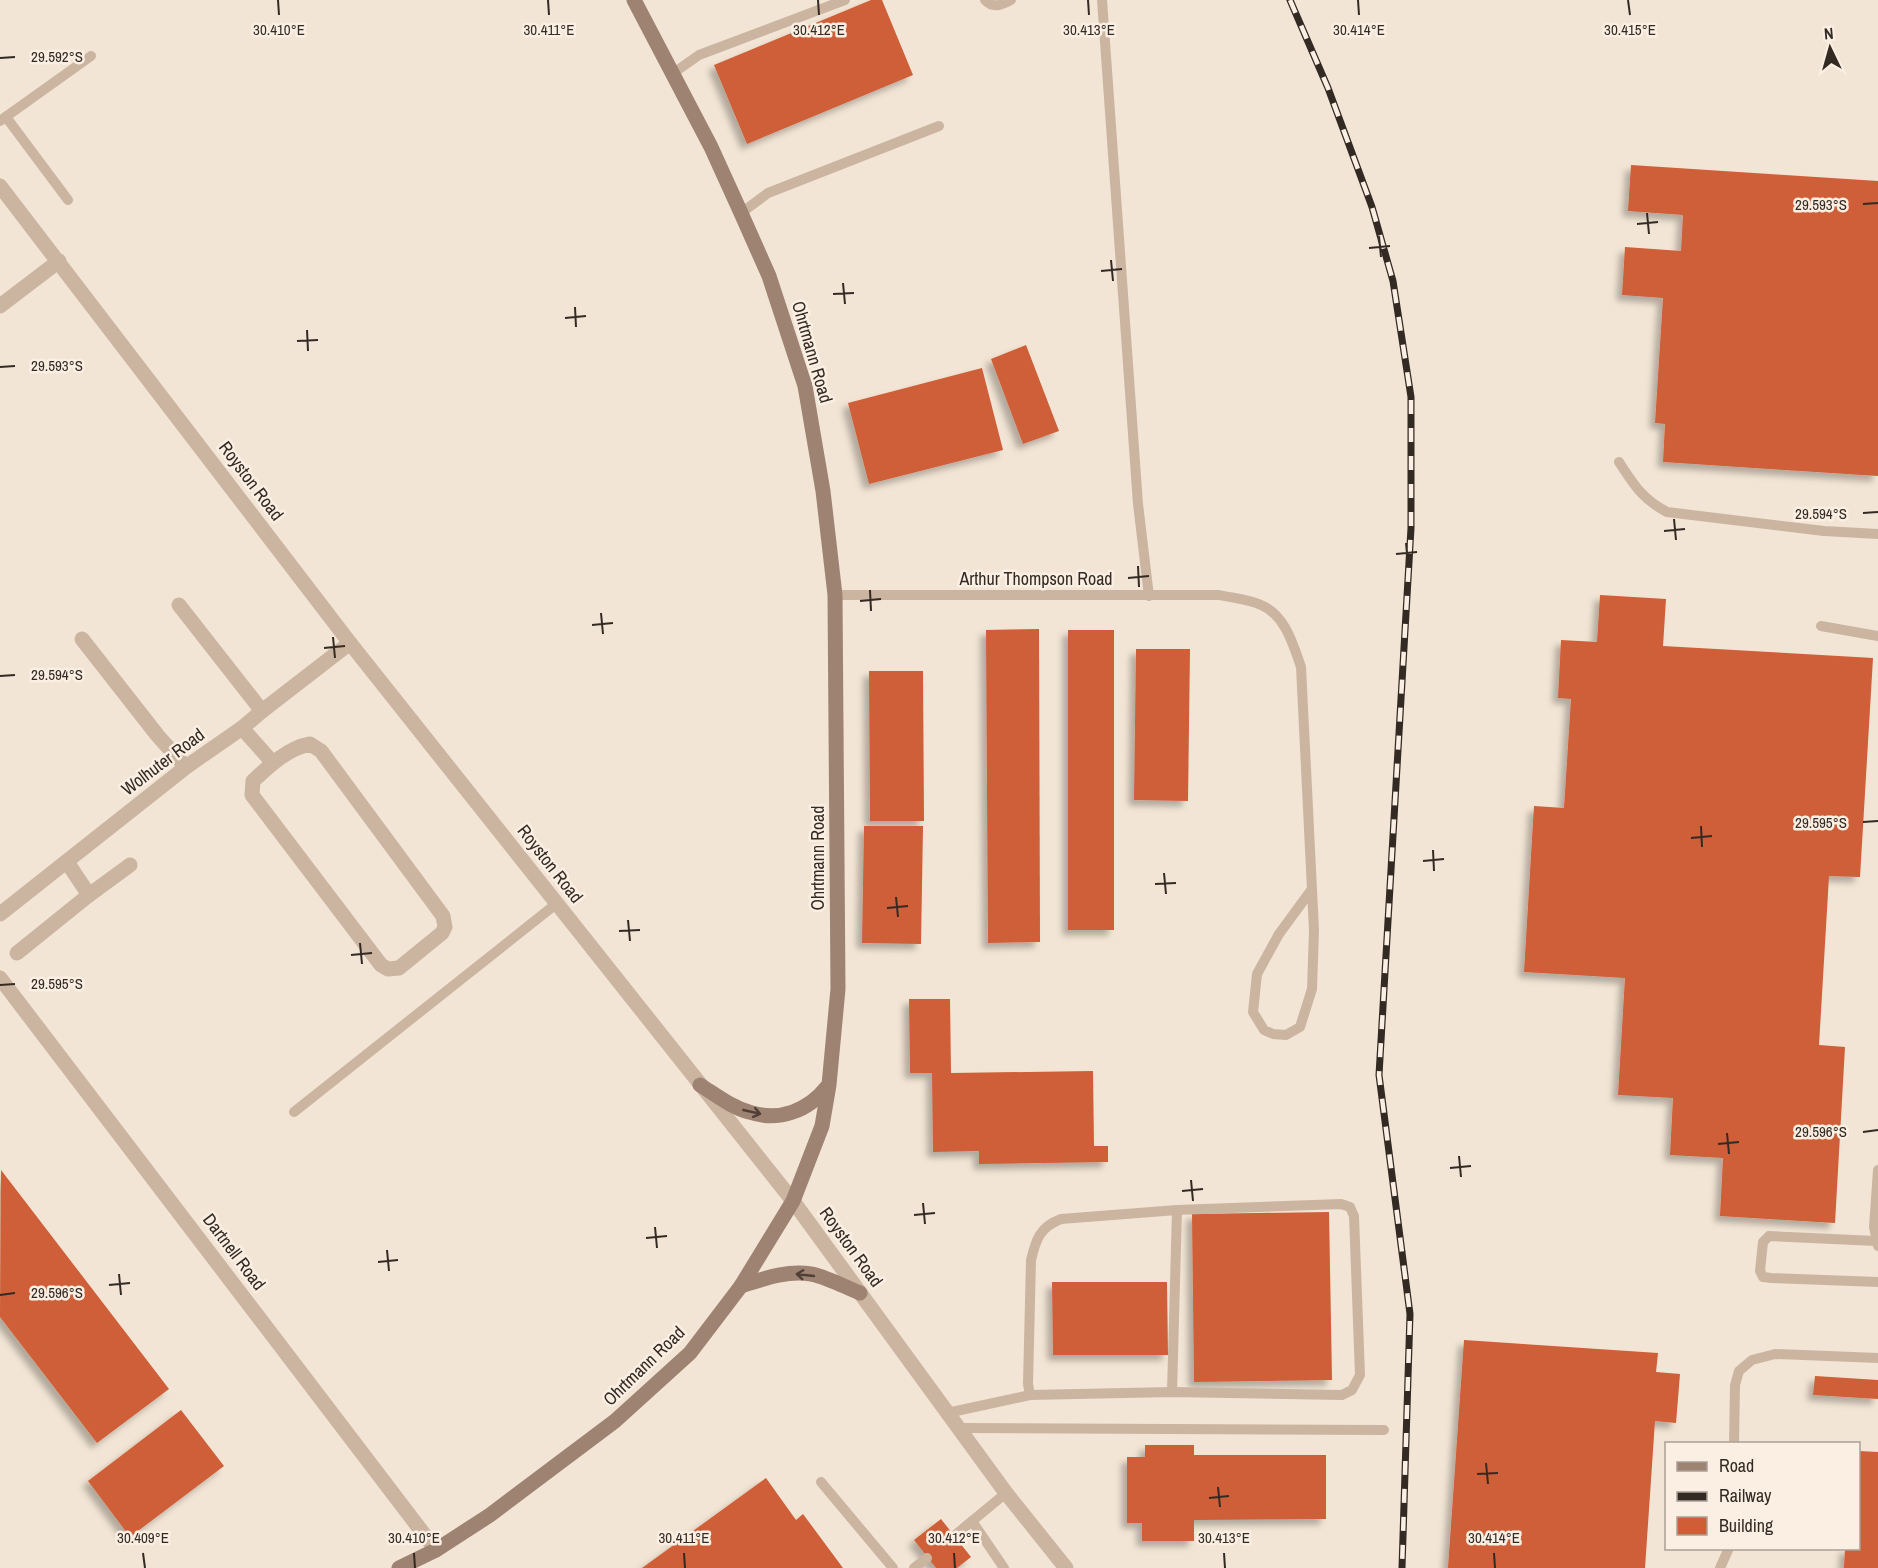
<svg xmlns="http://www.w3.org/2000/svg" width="1878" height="1568" font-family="'Archivo Narrow',sans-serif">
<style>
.building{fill:#cf5e37;filter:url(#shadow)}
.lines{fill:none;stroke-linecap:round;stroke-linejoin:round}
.service{stroke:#cbb5a1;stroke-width:10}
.minor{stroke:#cbb5a1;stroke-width:15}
.secondary{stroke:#9e8372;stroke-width:15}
.rail-casing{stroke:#342a24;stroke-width:7}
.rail{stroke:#faefe2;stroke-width:4.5;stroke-dasharray:14;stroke-linecap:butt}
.oneway{stroke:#4e4038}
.ticks{fill:none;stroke:#342a24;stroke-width:2}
.labels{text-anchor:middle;stroke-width:5;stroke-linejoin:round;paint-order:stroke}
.street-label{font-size:18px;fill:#342a24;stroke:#faefe2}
.ticks-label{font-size:15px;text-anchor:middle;fill:#342a24;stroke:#faefe2;stroke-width:5;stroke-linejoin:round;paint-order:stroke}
</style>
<defs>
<filter id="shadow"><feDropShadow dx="-5.5" dy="5.5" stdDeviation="3" flood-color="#0004"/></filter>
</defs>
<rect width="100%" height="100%" fill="#f2e5d5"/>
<g class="building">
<path d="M871,0H882L913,75L747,144L714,65Z"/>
<path d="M1631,165L1878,181V476L1663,462L1665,424L1655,423L1663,298L1622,295L1625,247L1681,251L1683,215L1628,211Z"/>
<path d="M1026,345L1059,431L1023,444L991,359Z"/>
<path d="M982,368L1003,450L869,484L848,403Z"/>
<path d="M1600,595L1666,599L1663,646L1873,658L1860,877L1829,876L1819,1045L1845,1047L1835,1223L1720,1216L1723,1158L1670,1155L1673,1098L1618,1095L1625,978L1524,972L1534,806L1564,808L1571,699L1558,698L1561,640L1597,642Z"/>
<path d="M1039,629L1040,942L988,943L986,630Z"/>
<rect x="1068" y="630" width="46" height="300"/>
<path d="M1136,649H1190L1188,801L1134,800Z"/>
<path d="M869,671H923L924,821H870Z"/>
<path d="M864,826H923L921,944L862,943Z"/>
<path d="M909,999H950L951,1073L1093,1071L1094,1146H1108V1162L979,1164V1151L933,1152L932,1073H910Z"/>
<path d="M1,1170L169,1389L97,1443L0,1317Z"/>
<path d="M1329,1212L1332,1380L1194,1382L1192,1214Z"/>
<path d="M1052,1282H1167L1168,1355H1053Z"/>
<path d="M1464,1340L1658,1353L1656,1372L1680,1374L1676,1423L1655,1421L1645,1568H1448Z"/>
<path d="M1815,1376L1878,1380V1399L1813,1395Z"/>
<path d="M181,1410L224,1466L130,1537L88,1481Z"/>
<path d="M1145,1445H1194V1455H1326V1519L1194,1520V1541H1142V1523H1127V1457H1145Z"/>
<path d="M1858,1451L1878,1452V1568H1844L1845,1548H1858Z"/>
<path d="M766,1478L796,1520L803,1514L843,1568H642Z"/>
<path d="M941,1519L971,1557L957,1568H936L914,1540Z"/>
</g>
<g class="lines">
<g class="service">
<path d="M985,0C993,9 1002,5 1011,0"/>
<path d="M1102,0L1138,504L1149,596"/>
<path d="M672,74L699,55L845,0"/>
<path d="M6,117L68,200"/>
<path d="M0,121L91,56"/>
<path d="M741,213L768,193L939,126"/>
<path d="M1619,462C1634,485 1642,499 1667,512L1824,531L1878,534"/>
<path d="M835,595H1219C1232,598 1248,599 1261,605C1285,615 1293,644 1301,667L1314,930L1312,989L1300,1027L1286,1035L1273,1034L1264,1030L1253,1012L1257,974L1279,934L1312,889"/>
<path d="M1821,626L1878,636"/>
<path d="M294,1112L556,904"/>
<path d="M1341,1204L1350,1207L1354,1216L1360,1375L1352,1390L1342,1395L1172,1392L1030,1395L1028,1384L1031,1260C1036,1239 1040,1227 1061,1219L1177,1210Z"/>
<path d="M1876,1241L1769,1236L1763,1242L1760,1271L1763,1277L1771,1278L1878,1282"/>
<path d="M1878,1246L1874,1227L1878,1170"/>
<path d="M1172,1392L1177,1210"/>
<path d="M947,1413L1030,1395"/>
<path d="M959,1428L1384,1430"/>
<path d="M1734,1444L1735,1385L1739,1371L1752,1360L1775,1354L1878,1358"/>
<path d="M821,1482L893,1568"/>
<path d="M972,1521L1004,1568"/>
<path d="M954,1536L1006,1493"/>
<path d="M914,1568L927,1558"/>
<path d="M1720,1568L1729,1548"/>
</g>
<g class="minor">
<path d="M0,186L350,643L793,1201L1006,1493L1066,1568"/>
<path d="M0,306L59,261"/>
<path d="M179,605L262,711"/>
<path d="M82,639L158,736L186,767"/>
<path d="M242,728L273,763"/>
<path d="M310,744L321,751L443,916L445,927L442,933L399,968L388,969L381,965L252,795L253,781C269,766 288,748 310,744Z"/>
<path d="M67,862L89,895L130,865"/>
<path d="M0,914L186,767L242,728L262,711L350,643"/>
<path d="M17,953L89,895"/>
<path d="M0,978L436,1550"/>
</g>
<g class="secondary">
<path d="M700,1085C716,1095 731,1107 749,1112C779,1122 808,1111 827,1087"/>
<path d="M741,1286C763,1279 787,1270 811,1274C827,1277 845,1287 860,1293"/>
<path d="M399,1568L436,1550L490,1515L615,1421L690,1353L741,1286L793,1201L822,1126L829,1085L838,989L835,595L823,491L805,386L769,276L741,213L711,147L634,0"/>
</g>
<defs>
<path id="rail" d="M1290,0L1328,88L1372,207L1393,281L1411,397V528L1379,1075L1410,1314L1402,1568"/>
</defs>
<use href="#rail" class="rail-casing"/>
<use href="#rail" class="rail"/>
</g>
<defs><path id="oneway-shaft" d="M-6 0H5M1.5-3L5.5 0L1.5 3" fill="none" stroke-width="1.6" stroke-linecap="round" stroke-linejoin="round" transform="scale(1.5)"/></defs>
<g class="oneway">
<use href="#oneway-shaft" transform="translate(752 1112) rotate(13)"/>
<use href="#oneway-shaft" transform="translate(805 1275) rotate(-174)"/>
</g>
<path class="ticks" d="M278,0L279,15M548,0L549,15M818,0L819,15M1088,0L1089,15M1358,0L1359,15M1628,0L1630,15M0,58L15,57M1863,204L1878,203M1647,213L1649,234M1637,224L1658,222M1379,236L1381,257M1369,248L1390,246M1111,260L1113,281M1101,271L1122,269M843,283L845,304M833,294L854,293M575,307L576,327M565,318L586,316M307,330L308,351M297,341L318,340M0,367L15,366M1863,513L1878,512M1674,519L1676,540M1664,531L1685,529M1406,543L1408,564M1396,554L1417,552M1138,566L1139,587M1128,578L1149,576M870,590L871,611M860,601L881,599M601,613L603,634M592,625L613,623M333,637L335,658M324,648L345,646M0,676L15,675M1863,822L1878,821M1701,826L1702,847M1691,838L1712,836M1433,850L1434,871M1423,861L1444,859M1164,873L1166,894M1155,884L1176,883M896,897L898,917M887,908L908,906M628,920L630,941M619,931L640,930M360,943L362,964M351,955L372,953M0,985L15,984M1863,1132L1878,1130M1727,1133L1729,1154M1718,1144L1739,1142M1459,1156L1461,1177M1450,1168L1471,1166M1191,1180L1193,1201M1182,1191L1203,1189M923,1203L925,1224M914,1215L935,1213M655,1227L657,1248M646,1238L667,1236M387,1250L389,1271M378,1262L398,1260M119,1274L121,1295M109,1285L130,1283M0,1295L15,1293M1486,1463L1488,1484M1477,1474L1498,1473M1218,1487L1220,1507M1209,1498L1229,1496M143,1553L145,1568M414,1553L415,1568M684,1553L685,1568M954,1553L955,1568M1224,1553L1225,1568M1494,1553L1495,1568"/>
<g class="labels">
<g class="street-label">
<text transform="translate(812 352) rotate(74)" y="6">Ohrtmann Road</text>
<text transform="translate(251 481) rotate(53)" y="6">Royston Road</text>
<text x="1036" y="585">Arthur Thompson Road</text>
<text transform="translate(163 762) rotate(-37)" y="6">Wolhuter Road</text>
<text transform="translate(818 858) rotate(-90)" y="6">Ohrtmann Road</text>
<text transform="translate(550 864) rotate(52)" y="6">Royston Road</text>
<text transform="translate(851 1247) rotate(54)" y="6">Royston Road</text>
<text transform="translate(234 1252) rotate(53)" y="6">Dartnell Road</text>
<text transform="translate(644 1366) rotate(-44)" y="6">Ohrtmann Road</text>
</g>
</g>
<g class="ticks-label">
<text x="279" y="35">30.410°E</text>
<text x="549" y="35">30.411°E</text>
<text x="819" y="35">30.412°E</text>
<text x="1089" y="35">30.413°E</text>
<text x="1359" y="35">30.414°E</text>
<text x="1630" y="35">30.415°E</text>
<text x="57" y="62">29.592°S</text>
<text x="1821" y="210">29.593°S</text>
<text x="57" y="371">29.593°S</text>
<text x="1821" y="519">29.594°S</text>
<text x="57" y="680">29.594°S</text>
<text x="1821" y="828">29.595°S</text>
<text x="57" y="989">29.595°S</text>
<text x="1821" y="1137">29.596°S</text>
<text x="57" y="1298">29.596°S</text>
<text x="143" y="1543">30.409°E</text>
<text x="414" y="1543">30.410°E</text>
<text x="684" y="1543">30.411°E</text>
<text x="954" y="1543">30.412°E</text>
<text x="1224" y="1543">30.413°E</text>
<text x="1494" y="1543">30.414°E</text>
</g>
<rect x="1665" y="1442" width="195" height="108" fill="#faefe2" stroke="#aba096" stroke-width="1.5"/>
<rect x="1677" y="1462" width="30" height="9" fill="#9e8372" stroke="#aba096" stroke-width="1.5"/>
<text x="1719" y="1472" font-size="18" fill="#342a24">Road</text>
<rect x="1677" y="1492" width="30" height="9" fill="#342a24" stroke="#aba096" stroke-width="1.5"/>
<text x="1719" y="1502" font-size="18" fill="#342a24">Railway</text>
<rect x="1677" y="1517" width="30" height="18" fill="#cf5e37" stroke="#aba096" stroke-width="1.5"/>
<text x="1719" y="1532" font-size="18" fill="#342a24">Building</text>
<g transform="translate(1830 48) rotate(355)" stroke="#faefe2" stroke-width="4.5" paint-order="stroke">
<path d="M0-4.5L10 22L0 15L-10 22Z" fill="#342a24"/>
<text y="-9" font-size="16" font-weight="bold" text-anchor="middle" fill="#342a24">N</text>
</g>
</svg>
